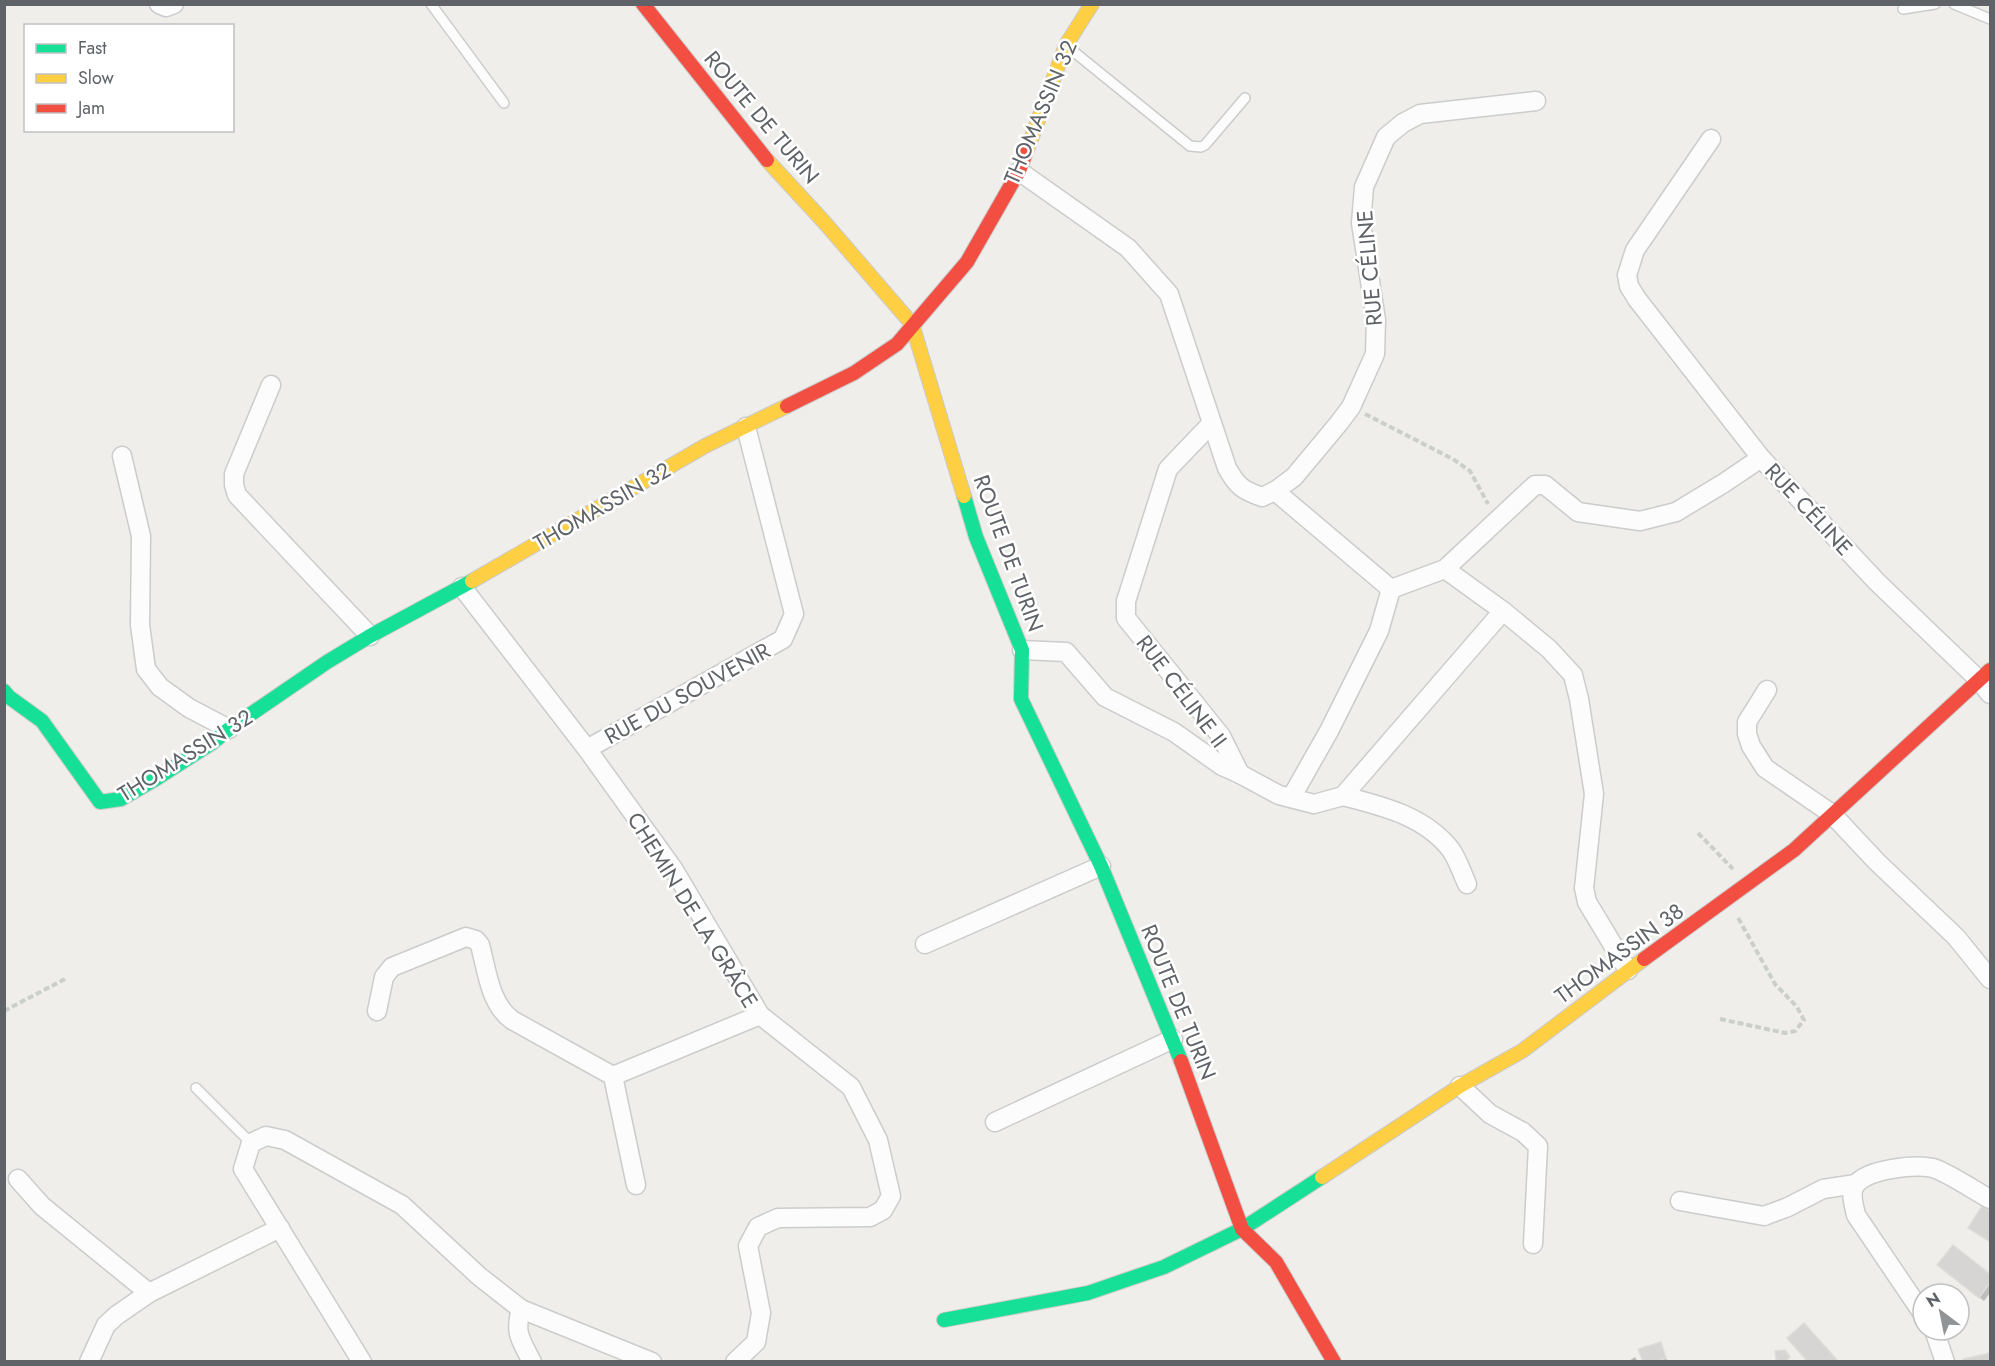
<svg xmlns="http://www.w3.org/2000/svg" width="1995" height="1366" font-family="Jost,sans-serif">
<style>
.shadow{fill:#0003}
.building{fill:#d6d5d3;stroke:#deddd9;stroke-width:1.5}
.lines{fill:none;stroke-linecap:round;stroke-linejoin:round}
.lane-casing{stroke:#cbcccc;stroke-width:12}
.street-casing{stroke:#cbcccc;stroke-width:21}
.fast-casing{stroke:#cacacb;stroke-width:16}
.slow-casing{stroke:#cacacb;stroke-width:16}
.jam-casing{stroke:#cacacb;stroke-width:16}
.path{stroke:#cacfcc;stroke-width:4;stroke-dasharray:6 3;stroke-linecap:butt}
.lane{stroke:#fdfcfc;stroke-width:9}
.street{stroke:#fdfcfc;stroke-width:18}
.fast{stroke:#16e098;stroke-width:14}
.slow{stroke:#ffcf43;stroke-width:14}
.jam{stroke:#f24e42;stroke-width:14}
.labels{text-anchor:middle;stroke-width:5;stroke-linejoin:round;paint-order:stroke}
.street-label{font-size:22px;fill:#5f6368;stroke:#fff}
</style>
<rect width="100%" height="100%" fill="#efeeea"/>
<g class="shadow">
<path d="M1982,1208L1990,1213V1242L1970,1228Z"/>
<path d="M1954,1247L1990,1276V1293L1984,1301L1944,1270Z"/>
<path d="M1660,1343L1667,1360L1644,1362Z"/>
<path d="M1635,1357L1638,1362H1627Z"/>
</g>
<g class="building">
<path d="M1982,1206L1990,1211V1242L1968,1228Z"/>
<path d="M1953,1245L1990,1274V1283L1979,1298L1937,1265Z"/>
<path d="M1804,1323L1839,1362H1808L1787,1338Z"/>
<path d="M1661,1342L1666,1358L1656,1362H1643L1638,1349Z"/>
<path d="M1785,1350L1790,1357L1785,1362L1776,1360L1775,1351Z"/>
<path d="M1990,1353V1362H1964L1963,1359Z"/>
</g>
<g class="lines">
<defs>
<g id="lane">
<path d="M431,4L504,103"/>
<path d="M1954,4L1990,19"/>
<path d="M1903,9L1935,4"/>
<path d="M1068,47L1190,146L1201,147L1205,145L1245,98"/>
<path d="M196,1088L251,1143"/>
</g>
<g id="street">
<path d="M159,4L166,7L174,4"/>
<path d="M1711,139L1635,250L1627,275L1629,286L1637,299L1761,458L1877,582L1979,680L1990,694"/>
<path d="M1019,171L1128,248L1169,294L1227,468C1237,486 1242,490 1262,497L1275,491L1294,477L1339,423L1351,407L1375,354L1376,320L1361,223L1364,187L1386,137L1403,123L1420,114L1536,101"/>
<path d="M271,385L234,474V485L237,495L370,636"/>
<path d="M1212,423L1168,469L1126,601V618L1221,736L1240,774L1279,795L1314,804L1343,796L1503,611"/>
<path d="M122,456L141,536L140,625L146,669L160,687L189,708L229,729"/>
<path d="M1275,491L1391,589L1445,569L1535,485H1545L1578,512L1640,521L1676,512L1724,483L1761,458"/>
<path d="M1445,569L1503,611L1549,649L1573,675L1579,699L1594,794L1584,888L1587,902L1628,970"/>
<path d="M462,587L587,749L674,870L760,1015L851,1087L878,1140L891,1196L883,1210L870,1217L778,1218L758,1227L748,1246L761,1313L756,1342L735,1362"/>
<path d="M1022,650L1066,652L1105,697L1174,732L1222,766L1240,774"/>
<path d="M1767,690L1747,722V734L1751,746L1765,768L1832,814L1877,862L1956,937L1990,979"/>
<path d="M587,749L783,639L794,614L746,427"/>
<path d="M1343,796C1382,806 1425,816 1451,850C1458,860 1462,873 1467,884"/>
<path d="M1291,798L1329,731L1379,631L1391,589"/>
<path d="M925,944L1101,866"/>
<path d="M377,1011L384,977L392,967L466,937L476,940L480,945C487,971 490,1004 512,1020L613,1076L636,1185"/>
<path d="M613,1076L760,1015"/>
<path d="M1460,1086L1490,1114L1523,1132L1538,1146L1533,1244"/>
<path d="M995,1122L1173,1039"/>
<path d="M18,1179L42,1206L149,1293"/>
<path d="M1680,1201L1764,1216L1788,1207L1823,1189L1856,1184"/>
<path d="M1923,1314L1856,1215C1854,1205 1849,1192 1856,1184C1869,1169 1914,1164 1933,1168C1945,1171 1977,1192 1990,1199"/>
<path d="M1934,1330L1945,1362"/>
<path d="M89,1362L106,1325L117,1315L149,1293L280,1228"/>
<path d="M362,1362L243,1169L251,1143L266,1136L285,1140L402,1205L480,1277L521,1309"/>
<path d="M532,1362C521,1340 514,1334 521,1309L652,1362"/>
</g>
<g id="fast">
<path d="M964,496L976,537L1022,650L1021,699L1101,866L1181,1061"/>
<path d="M4,691L9,697L42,721L100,802L121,799L154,780L212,743L229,729L327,662L370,636L472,581"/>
<path d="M944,1320L1088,1293L1164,1267L1242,1229L1322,1177"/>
</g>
<g id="slow">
<path d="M1027,150L1066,45L1092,4"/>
<path d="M767,160L825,223L912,324L964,496"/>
<path d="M472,581L705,446L787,406"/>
<path d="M1322,1177L1460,1086L1522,1051L1644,959"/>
</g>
<g id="jam">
<path d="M643,4L767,160"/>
<path d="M787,406L854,373L897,344L967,262L1019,171L1027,150"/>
<path d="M1644,959L1794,850L1990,670"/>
<path d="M1181,1061L1242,1229L1276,1262L1334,1362"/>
</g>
</defs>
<use href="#lane" class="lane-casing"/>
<use href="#street" class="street-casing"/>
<use href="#fast" class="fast-casing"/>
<use href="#slow" class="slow-casing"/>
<use href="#jam" class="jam-casing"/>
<g class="path">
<path d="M1365,414L1453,459L1470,471L1488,504"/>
<path d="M1698,833L1733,869"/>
<path d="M4,1011L65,979"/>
<path d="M1720,1019L1785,1033L1795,1031L1804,1020L1797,1007L1775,984L1737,916"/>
</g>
<use href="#lane" class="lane"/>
<use href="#street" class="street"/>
<use href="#fast" class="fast"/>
<use href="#slow" class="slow"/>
<use href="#jam" class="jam"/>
</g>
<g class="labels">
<g class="street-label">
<text transform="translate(1040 112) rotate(-67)" y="8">THOMASSIN 32</text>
<text transform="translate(762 117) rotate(50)" y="8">ROUTE DE TURIN</text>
<text transform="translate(1369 268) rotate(-95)" y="8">RUE CÉLINE</text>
<text transform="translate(602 506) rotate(-30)" y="8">THOMASSIN 32</text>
<text transform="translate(1809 509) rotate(47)" y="8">RUE CÉLINE</text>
<text transform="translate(1009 553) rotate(70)" y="8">ROUTE DE TURIN</text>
<text transform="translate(1182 691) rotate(53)" y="8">RUE CÉLINE II</text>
<text transform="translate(687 693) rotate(-29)" y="8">RUE DU SOUVENIR</text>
<text transform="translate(185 755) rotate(-32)" y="8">THOMASSIN 32</text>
<text transform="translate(693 910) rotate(58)" y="8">CHEMIN DE LA GRÂCE</text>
<text transform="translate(1619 953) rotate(-36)" y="8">THOMASSIN 38</text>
<text transform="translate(1179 1002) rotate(68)" y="8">ROUTE DE TURIN</text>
</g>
</g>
<rect width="1995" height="1366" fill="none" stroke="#5f6368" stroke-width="12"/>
<rect x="24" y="24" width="210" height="108" fill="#ffffff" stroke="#bfc1c3" stroke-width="1.5"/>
<rect x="36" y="44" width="30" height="9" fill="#16e098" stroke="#bfc1c3" stroke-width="1.5"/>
<text x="78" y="54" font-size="18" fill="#5f6368">Fast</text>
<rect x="36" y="74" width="30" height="9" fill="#ffcf43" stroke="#bfc1c3" stroke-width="1.5"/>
<text x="78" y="84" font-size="18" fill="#5f6368">Slow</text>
<rect x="36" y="104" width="30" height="9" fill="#f24e42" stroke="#bfc1c3" stroke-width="1.5"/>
<text x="78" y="114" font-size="18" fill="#5f6368">Jam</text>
<g transform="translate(1941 1312) rotate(328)"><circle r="28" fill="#ffffff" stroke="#bfc1c3" stroke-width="1.5"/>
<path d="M0-4.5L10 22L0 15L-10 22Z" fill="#919496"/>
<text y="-9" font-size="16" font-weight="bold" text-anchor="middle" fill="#5f6368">N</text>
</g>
</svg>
